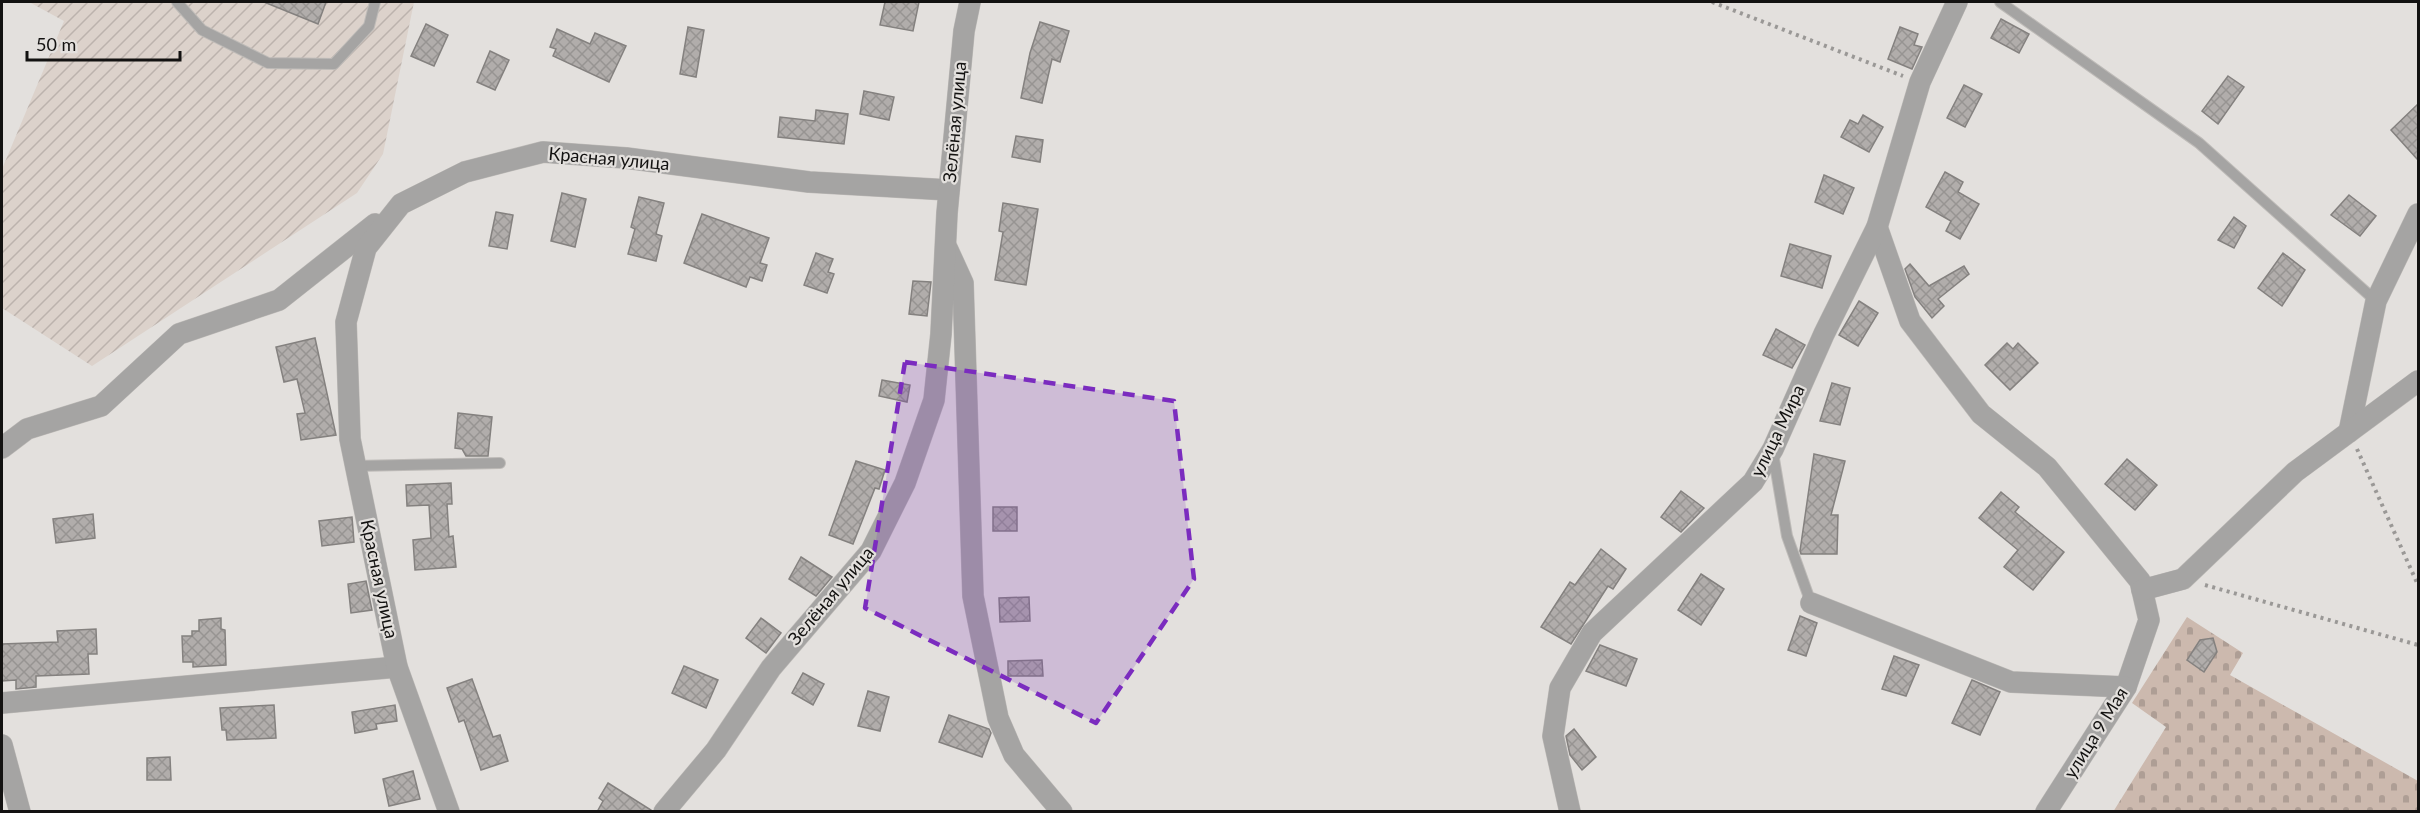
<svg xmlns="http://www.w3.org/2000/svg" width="2420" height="813" font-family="Lato,sans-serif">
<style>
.industrial{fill:url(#industrial-furrows)}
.cemetery{fill:url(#cemetery-stones)}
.building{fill:url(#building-cross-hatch);stroke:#84817f;stroke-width:1.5}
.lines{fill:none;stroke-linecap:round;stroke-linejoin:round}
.service-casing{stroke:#bebbb8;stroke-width:12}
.minor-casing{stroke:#bebbb8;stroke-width:22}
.path{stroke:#9a9896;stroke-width:4;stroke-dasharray:3 4.5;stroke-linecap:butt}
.service{stroke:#a5a4a3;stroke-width:10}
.minor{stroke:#a5a4a3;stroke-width:21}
.marked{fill:#7b2cbf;fill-opacity:0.2;stroke:#7b2cbf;stroke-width:4.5;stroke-dasharray:12 8;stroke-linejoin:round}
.labels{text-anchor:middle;stroke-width:4.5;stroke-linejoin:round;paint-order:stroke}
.street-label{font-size:18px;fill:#131211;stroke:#e3e0dd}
</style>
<defs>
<pattern id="industrial-furrows" width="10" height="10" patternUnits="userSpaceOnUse" patternTransform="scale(1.5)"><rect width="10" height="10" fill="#dcd2cb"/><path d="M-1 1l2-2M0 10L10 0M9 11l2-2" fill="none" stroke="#bcb3ad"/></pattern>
<pattern id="cemetery-stones" width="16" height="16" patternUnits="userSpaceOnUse" patternTransform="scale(1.5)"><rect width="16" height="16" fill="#ccb9ae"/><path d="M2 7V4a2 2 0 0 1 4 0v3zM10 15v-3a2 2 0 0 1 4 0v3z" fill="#ae9e95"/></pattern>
<pattern id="building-cross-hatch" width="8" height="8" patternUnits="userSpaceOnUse" patternTransform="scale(1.5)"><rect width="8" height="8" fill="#b1adab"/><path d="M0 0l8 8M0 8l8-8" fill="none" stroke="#979492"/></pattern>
</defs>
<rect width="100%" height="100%" fill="#e3e0dd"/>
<path class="industrial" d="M29,2H414L383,154L357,193L92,366L2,308V169L64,21Z"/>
<path class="cemetery" d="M2187,617L2243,653L2230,675L2418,781V811L2113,812L2166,727L2132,703Z"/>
<g class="building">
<path d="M264,2H326L318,24Z"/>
<path d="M885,2H919L913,31L880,25Z"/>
<path d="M2001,19L2029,34L2019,53L1991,38Z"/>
<path d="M1040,22L1069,31L1060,62L1052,59L1042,103L1021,98L1030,53Z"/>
<path d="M426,24L448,35L434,66L411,56Z"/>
<path d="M688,27L704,30L696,77L680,74Z"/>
<path d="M1900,27L1918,34L1914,45L1922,47L1912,69L1888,59Z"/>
<path d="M557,29L590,44L595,33L626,46L609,82L553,56L556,49L550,47Z"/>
<path d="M490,51L509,60L495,90L477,82Z"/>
<path d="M2228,76L2244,87L2218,124L2202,111Z"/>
<path d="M1964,85L1982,94L1965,127L1947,118Z"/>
<path d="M864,91L894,97L889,120L860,114Z"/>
<path d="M2418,104V160L2391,130Z"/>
<path d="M816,110L848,114L844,144L778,137L780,117L815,121Z"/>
<path d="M1863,115L1883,127L1869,152L1841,137L1850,120L1858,124Z"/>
<path d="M1016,136L1043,140L1040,162L1012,157Z"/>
<path d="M1945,172L1963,182L1958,192L1979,204L1960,239L1946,231L1951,221L1926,207Z"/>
<path d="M1824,175L1854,188L1843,214L1815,202Z"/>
<path d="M562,193L586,199L575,247L551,241Z"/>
<path d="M2349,195L2376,216L2360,236L2331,215Z"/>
<path d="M639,197L664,203L656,234L662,236L656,261L628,254L635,229L631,227Z"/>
<path d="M1003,203L1038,209L1026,285L995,280L1003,232L999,231Z"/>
<path d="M496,212L513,215L507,249L489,246Z"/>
<path d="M702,214L769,238L760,263L767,265L762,281L750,277L746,287L684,263Z"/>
<path d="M2234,217L2246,226L2234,248L2218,240Z"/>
<path d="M1790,244L1831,256L1822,288L1781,276Z"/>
<path d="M816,253L833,259L828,272L834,274L827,293L804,285Z"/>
<path d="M2283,253L2305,270L2282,306L2258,288Z"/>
<path d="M1910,264L1929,286L1964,266L1969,274L1938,299L1944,306L1932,318L1915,297L1905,269Z"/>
<path d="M913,281L931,282L927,316L909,314Z"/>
<path d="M1859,301L1878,313L1858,346L1839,335Z"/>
<path d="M1776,329L1805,345L1792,368L1763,355Z"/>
<path d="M315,338L336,435L301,440L297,414L305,413L297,379L284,382L276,347Z"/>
<path d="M2007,343L2013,349L2018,343L2038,363L2010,390L1985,365Z"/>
<path d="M882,380L910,385L907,402L879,396Z"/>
<path d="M1832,383L1850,388L1840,425L1820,421Z"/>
<path d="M458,413L492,417L488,456H466L462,449L455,448Z"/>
<path d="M1814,454L1845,461L1831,515H1838L1837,554H1801L1800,551Z"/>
<path d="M2127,459L2157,485L2135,510L2105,484Z"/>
<path d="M856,461L885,470L879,489L875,488L853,544L829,535Z"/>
<path d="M451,483L452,504H447L449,537L453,536L456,567L415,570L413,540L431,538L429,505L407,506L406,485Z"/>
<path d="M1681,491L1704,508L1681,532L1661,517Z"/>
<path d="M2001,492L2019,507L2015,512L2064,552L2033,590L2004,567L2018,550L1979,518Z"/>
<rect x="993" y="507" width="24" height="24"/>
<path d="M93,514L95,538L56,543L53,519Z"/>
<path d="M352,517L354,542L322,546L319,521Z"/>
<path d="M1601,549L1626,569L1613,589L1608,586L1571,644L1541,627L1570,582L1575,585Z"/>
<path d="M801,557L832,577L816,596L789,579Z"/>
<path d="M1701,574L1724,589L1701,625L1678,610Z"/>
<path d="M366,581L372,610L351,613L348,584Z"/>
<path d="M1029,597L1030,621L1000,622L999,598Z"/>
<path d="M1800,616L1817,623L1806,656L1788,650Z"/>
<path d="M221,618V629L225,630L226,665L193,667V662H183L182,636H192V631H199V620Z"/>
<path d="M761,618L781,633L766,653L746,638Z"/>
<path d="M96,629L97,654H88L89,674L36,676V687L16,689V680L2,681V644L58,642L57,631Z"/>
<path d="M2213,638L2217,652L2204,672L2187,660L2200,640Z"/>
<path d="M1600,645L1637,659L1626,686L1586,671Z"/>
<path d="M1894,656L1919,665L1906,696L1882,689Z"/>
<path d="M1042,660L1043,676H1008V661Z"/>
<path d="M684,666L718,680L706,708L672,693Z"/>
<path d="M803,673L824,684L813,705L792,693Z"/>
<path d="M472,679L493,737L500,735L508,761L481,770L464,720L459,722L447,688Z"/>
<path d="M1972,680L2000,692L1980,735L1952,723Z"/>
<path d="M868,691L889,697L880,731L858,726Z"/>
<path d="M274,705L276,738L227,740L226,730H222L220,708Z"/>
<path d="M395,705L397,721L376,724L377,729L355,733L352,712Z"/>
<path d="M949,715L989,729L991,733L982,757L939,742Z"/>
<path d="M1574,729L1596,757L1582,770L1570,755L1566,736Z"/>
<path d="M170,757L171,780H147V758Z"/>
<path d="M413,771L420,799L389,806L383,779Z"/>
<path d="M608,783L651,810L652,812H597L603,801L599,798Z"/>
</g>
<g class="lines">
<defs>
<g id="service">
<path d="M177,2L202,30L268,63L334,64L369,26L375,2"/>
<path d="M2000,2L2199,143L2376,301"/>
<path d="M1773,453L1787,536L1811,603"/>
<path d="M355,466L500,463"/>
</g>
<g id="minor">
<path d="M1877,227L1910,321L1981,414L2047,467L2140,581L2149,620L2126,687L2046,812"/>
<path d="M947,248L963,283L973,596L998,718L1014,755L1062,812"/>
<path d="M2349,432L2376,301L2418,214"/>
<path d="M2,448L27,429L101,406L179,334L279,300L375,224"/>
<path d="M2142,590L2183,579L2295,472L2418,381"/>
<path d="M1811,603L2011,682L2126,687"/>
<path d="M2,703L397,667"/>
<path d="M2,745L20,812"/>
<path d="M449,812L397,667L350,439L346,322L366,248L401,204L465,172L543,152L626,158L809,182L949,190"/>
<path d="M664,812L716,750L771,668L871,551L905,483L934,400L941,334L947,213L964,31L970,2"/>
<path d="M1570,812L1553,736L1560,688L1592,633L1753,482L1773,449L1824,334L1877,227L1920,82L1957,2"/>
</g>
</defs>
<use href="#service" class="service-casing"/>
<use href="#minor" class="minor-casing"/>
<g class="path">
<path d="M1712,2L1903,76"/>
<path d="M2357,449L2418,585"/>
<path d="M2205,585L2418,645"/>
</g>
<use href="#service" class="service"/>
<use href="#minor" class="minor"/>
</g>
<path class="marked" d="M905,362L1174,401L1194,579L1096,723L865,608Z"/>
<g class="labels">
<g class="street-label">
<text transform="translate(955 122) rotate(-85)" y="6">Зелёная улица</text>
<text transform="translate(609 159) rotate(5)" y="6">Красная улица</text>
<text transform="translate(1778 431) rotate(-64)" y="6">улица Мира</text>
<text transform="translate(379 579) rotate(78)" y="6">Красная улица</text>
<text transform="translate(831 596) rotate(-50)" y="6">Зелёная улица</text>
<text transform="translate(2096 733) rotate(-58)" y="6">улица 9 Мая</text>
</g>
</g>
<rect width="2420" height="813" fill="none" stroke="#131211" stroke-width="6"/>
<path d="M27 51v9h153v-9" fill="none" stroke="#131211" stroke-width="3"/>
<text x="36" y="51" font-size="18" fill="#131211" stroke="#e3e0dd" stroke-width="4.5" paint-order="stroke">50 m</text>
</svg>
